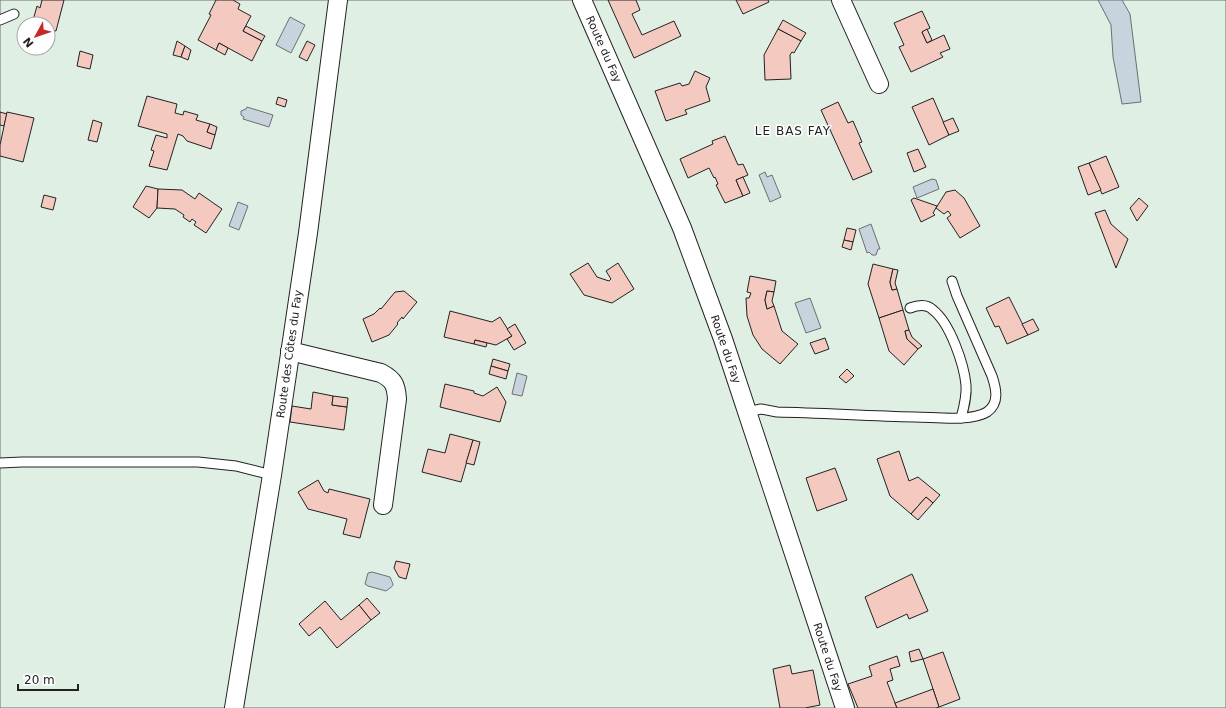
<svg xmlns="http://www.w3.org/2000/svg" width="1226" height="708" font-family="'DejaVu Sans',sans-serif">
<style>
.green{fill:#e0efe3;stroke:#6f6f6f;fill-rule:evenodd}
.water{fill:#c7d3dd;stroke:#6f6f6f}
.building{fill:#f3c9c0;stroke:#222}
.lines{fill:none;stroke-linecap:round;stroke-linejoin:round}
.service-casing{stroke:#222;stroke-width:11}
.minor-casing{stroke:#222;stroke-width:20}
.service{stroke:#fff;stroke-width:9}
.minor{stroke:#fff;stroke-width:18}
.labels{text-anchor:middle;stroke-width:3;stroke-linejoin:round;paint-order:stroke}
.street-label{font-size:11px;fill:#222;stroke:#fff}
.neighbourhood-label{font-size:12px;letter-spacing:1px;fill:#222;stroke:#fff}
</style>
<rect width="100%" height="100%" fill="#fff"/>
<path class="green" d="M0,0H1226V708H0ZM24,24H48V48H24Z"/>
<g class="water">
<path d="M1098,0H1122L1130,14L1141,102L1122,104L1113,57L1111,25Z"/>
<path d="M290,17L305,25L291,53L276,45Z"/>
<path d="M247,107L273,115L269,127L243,119L244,117L241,115V111L246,109Z"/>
<path d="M765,172L767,177L772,175L781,197L770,202L759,175Z"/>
<path d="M932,179L936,180L939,189L917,198L913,187Z"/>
<path d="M238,202L248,206L239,230L229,226Z"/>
<path d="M871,224L880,249H878L876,255H872L869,252L867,253L859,229Z"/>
<path d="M810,298L821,328L806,333L795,303Z"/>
<path d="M517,373L527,376L522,396L512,394Z"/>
<path d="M372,572L390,577C394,587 395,584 386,591L368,586L365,584L368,573Z"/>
</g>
<g class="building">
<path d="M42,0H64L56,31L48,29V24H32L37,6L40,8Z"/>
<path d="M216,0H233L240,4L238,9L251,16L243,31L262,41L252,61L219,43L216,50L198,40L211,15L209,14Z"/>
<path d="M608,0H636L640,10L632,14L642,35L674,21L681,36L634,58Z"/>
<path d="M736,0H768L769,2L743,14Z"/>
<path d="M922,11L930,28L922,32L927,43L944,35L950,49L940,53L943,57L911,72L899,47L904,45L894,23Z"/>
<path d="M783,20L806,33L801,41L778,29Z"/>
<path d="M246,26L265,36L262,41L243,31Z"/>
<path d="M778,29L801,41L794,53L792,52L790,55L791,79L765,80L764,55Z"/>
<path d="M927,29L932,40L927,43L922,32Z"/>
<path d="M177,41L185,46L181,57L173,55Z"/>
<path d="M307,41L315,45L307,61L299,57Z"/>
<path d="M219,43L228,48L225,55L216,50Z"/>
<path d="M185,46L191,50L188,60L181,57Z"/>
<path d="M80,51L93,55L90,69L77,66Z"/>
<path d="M695,71L710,78L706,87L710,101L685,110L687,114L666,121L655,91L680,83L682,86L689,84Z"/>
<path d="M147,96L177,104L175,113L183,115L184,111L198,115L196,120L210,124L207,132L215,135L211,149L187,141L183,136L178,134L167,170L149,166L154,151L151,150L156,135L167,138V134L138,126Z"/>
<path d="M278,97L287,100L285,107L276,104Z"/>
<path d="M933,98L949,135L929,145L912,107Z"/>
<path d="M838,102L848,123L853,121L862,142L859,143L872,172L853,180L821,110Z"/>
<path d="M0,112L7,114L4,126L0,125Z"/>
<path d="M7,112L34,118L23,162L0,156V145Z"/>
<path d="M953,118L959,131L949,135L943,122Z"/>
<path d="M93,120L102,123L97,142L88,140Z"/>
<path d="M210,124L217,127L215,135L207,132Z"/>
<path d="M725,136L738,165L743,164L748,175L736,180L743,196L725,203L716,185L718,184L715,177L714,178L709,168L688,178L680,159L713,144L712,141Z"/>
<path d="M918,149L926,167L914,172L907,153Z"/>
<path d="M1106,156L1119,187L1102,194L1089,163Z"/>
<path d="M1089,163L1101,190L1088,195L1078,167Z"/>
<path d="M743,177L750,193L743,196L736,180Z"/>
<path d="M146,186L158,189L157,208L149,218L133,207Z"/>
<path d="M158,189L182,190L195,199L199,193L222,209L206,233L194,225L196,222L192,219L190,222L183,217L184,215L175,209L157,208Z"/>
<path d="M955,190L964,198L980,226L960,238L947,218L951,215L948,211L944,214L936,208L946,192Z"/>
<path d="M44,195L56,198L53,210L41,207Z"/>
<path d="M914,198L937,206L933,213L935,215L921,222L911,200Z"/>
<path d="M1139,198L1148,206L1137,221L1130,208Z"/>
<path d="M1105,210L1111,224L1128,239L1116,268L1095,213Z"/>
<path d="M847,228L856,230L853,242L844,240Z"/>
<path d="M844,240L853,242L851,250L842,247Z"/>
<path d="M588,263L597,277L609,281L611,279L606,271L618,263L634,289L612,303L584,295L570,274Z"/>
<path d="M873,264L893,269L890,282L892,290L897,289L903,310L879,318L868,284Z"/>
<path d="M893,269L898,270L895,283L897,289L892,290L890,282Z"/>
<path d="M750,276L776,281L774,292L767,291L765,300L767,309L774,306L782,331L798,344L780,364L762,349L753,335L747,316L746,298H749L751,293L747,292Z"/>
<path d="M404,291L417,302L403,319L402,317L397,323L398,324L389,335L372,342L363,319L374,314L380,308L381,309L395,292Z"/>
<path d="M767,291L774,292L772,301L774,306L767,309L765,300Z"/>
<path d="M1009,297L1028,335L1007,344L999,326L995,327L986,308Z"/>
<path d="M903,310L909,330L905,331L907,339L918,349L904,365L889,351L879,318Z"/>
<path d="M450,311L492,322L500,317L512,336L496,345L475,340L474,344L444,337Z"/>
<path d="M1033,319L1039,330L1028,335L1022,324Z"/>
<path d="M515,324L526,343L514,350L507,339L512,336L507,329Z"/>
<path d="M909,330L912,337L922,346L918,349L907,339L905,331Z"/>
<path d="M825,338L829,349L815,354L810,343Z"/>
<path d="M475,340L487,343L486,347L474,344Z"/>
<path d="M493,359L510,364L508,371L491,366Z"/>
<path d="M491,366L508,371L506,379L489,374Z"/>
<path d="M847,369L854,376L846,383L839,377Z"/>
<path d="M445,384L474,391V393L483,396L497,387L506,402L500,422L440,407Z"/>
<path d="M313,392L333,396L332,405L347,407L344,430L290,422L292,406L311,409Z"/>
<path d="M333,396L348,398L347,407L332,405Z"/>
<path d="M450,434L473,440L461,482L422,472L428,449L445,453Z"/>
<path d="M473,440L480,442L474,465L466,463Z"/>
<path d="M899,451L909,481L918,477L940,495L933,503L926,497L911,514L890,496L877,459Z"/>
<path d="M835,468L847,500L817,511L806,478Z"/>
<path d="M318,480L324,491L328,493L329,489L370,499L360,538L343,534L347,519L308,509L298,492Z"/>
<path d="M926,497L933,503L918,520L911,514Z"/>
<path d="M396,561L410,564L406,579L399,577L394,568Z"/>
<path d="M912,574L928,611L909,619L907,614L877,628L865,597Z"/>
<path d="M367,598L380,613L371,620L359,605Z"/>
<path d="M325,601L341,620L359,605L371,620L337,648L320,627L309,636L299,624Z"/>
<path d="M919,649L923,659L911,662L909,652Z"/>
<path d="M943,652L960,699L939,707L923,659Z"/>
<path d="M897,656L900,666L890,669L893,680L887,682L897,708H858L848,684L872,676L869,666Z"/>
<path d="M790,665L792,674L813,670L820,705L805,708H780L773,669Z"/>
<path d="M933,689L939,707L936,708H897L895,703Z"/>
</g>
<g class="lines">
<defs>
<g id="service">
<path d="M0,20L14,14"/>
<path d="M910,308C918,305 927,304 933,310C950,323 964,364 966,385C967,396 964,407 961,418"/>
<path d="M747,412L761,409L777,412C823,413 869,416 915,417C934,417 971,422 987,412C1000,403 996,388 992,376L957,296L952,281"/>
<path d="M0,463L22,462H198L236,466L272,475"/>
</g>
<g id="minor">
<path d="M582,0L682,228L723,339L845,708"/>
<path d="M841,0L879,84"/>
<path d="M290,351L381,373C394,380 396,385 397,399L383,505"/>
<path d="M234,708L272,475L308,233L338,0"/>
</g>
</defs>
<use href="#service" class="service-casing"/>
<use href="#minor" class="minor-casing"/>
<use href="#service" class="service"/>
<use href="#minor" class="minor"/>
</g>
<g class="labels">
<g class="street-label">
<text transform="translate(604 49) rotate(66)" y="4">Route du Fay</text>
<text transform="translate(726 349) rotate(71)" y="4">Route du Fay</text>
<text transform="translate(289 354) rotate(-82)" y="4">Route des Côtes du Fay</text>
<text transform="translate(828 657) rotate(72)" y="4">Route du Fay</text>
</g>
<g class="neighbourhood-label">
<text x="793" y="135">LE BAS FAY</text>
</g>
</g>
<g transform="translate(36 36) rotate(230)"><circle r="19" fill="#ffffff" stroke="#a7a7a7"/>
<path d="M0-3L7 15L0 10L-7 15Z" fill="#c62828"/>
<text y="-6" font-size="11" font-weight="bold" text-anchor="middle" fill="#222222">N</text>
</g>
<path d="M18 684v6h60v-6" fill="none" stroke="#222222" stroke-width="2"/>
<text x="24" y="684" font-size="12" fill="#222222" stroke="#ffffff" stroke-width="3" paint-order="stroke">20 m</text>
</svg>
